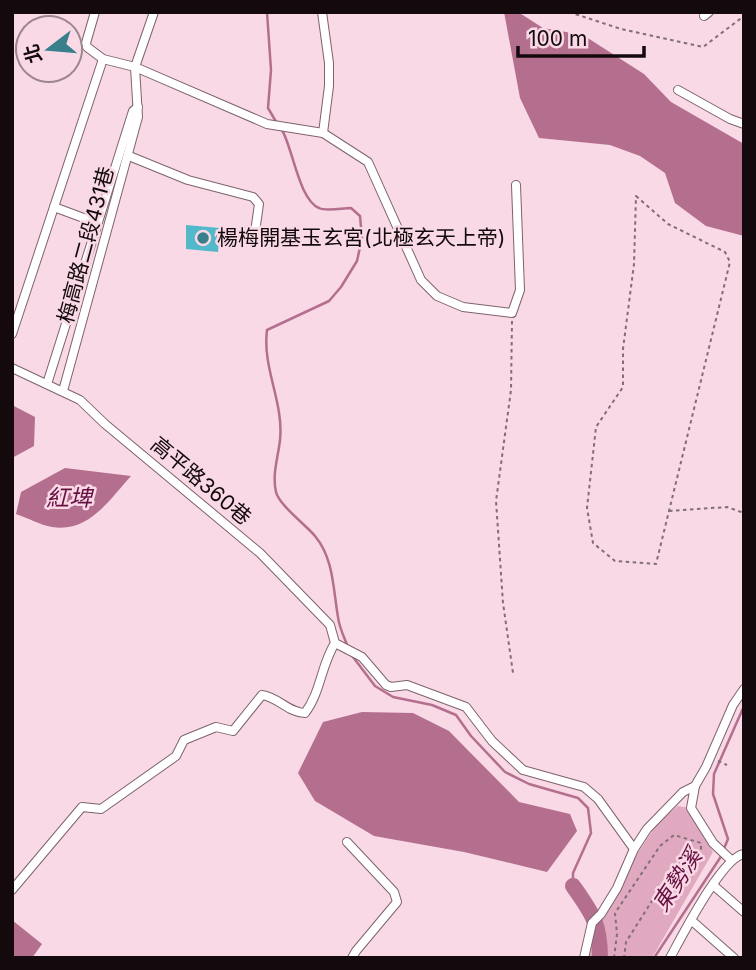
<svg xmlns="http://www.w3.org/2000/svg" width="756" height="970" font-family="Inter,'Noto Sans TC',sans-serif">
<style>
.green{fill:#e0a9c0}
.water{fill:#b56f8e}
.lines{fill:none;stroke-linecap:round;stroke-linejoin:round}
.stream{stroke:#b56f8e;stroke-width:2.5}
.river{stroke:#b56f8e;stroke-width:16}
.building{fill:#52b9ca}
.minor-casing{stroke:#7d636e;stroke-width:10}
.path{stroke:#826e76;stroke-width:2;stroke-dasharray:3.5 3.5;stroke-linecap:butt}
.minor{stroke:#fff;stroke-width:8}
.poi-dot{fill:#397f8b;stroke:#f8d9e5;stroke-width:2.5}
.labels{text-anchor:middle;stroke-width:5;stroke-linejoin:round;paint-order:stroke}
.poi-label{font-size:21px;fill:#140a0e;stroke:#f8d9e5;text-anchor:start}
.street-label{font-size:21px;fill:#140a0e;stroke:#f8d9e5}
.water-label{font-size:23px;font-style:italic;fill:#660f40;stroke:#f8d9e5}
</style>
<rect width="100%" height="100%" fill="#f8d9e5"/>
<path class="green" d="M678,806L689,808L713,852L652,958H587L593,928L605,916L619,893L633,860L659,821Z"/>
<g class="water">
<path d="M504,12H518L543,28L583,35L644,74L671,102L744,144V236L706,226L675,203L665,173L640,156L610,145L539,138L520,98Z"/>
<path d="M12,405L35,417L34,446L12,458Z"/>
<path d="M65,468L131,476C109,500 89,533 52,527C40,525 28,518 16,514L21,492Z"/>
<path d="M362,712L413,713L449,731L519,802L570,814L577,831L547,872L464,852L374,836L315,801L298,773L323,722Z"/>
<path d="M12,920L42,944L32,958H12Z"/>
</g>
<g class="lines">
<g class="stream">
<path d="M267,12L271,70L268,108L278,125"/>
<path d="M282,130C293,149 299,200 319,208C327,212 342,208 351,208L360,216L362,238L357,261L341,287L329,301L267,330C262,368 284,402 280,440C278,458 272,474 276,492C279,505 306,525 315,536C334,559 333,589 338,617C339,627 344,637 348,647"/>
<path d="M350,653L375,686L393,697L432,705L456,715L471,736L505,772L529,784L578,798L588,808L591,833L573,873V886"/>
<path d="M654,958L720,858L728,839L713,794L714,774L744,706"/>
</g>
<path class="river" d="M573,886C592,913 600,923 600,958"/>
</g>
<path class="building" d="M186,225L220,228L214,235L219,241L218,252L186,249Z"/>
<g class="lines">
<defs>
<g id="minor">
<path d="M95,12L86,43L87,47L103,59L135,67L267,124L323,133L368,162L421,280L437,296L463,307L512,313L520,290L516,185"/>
<path d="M322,12L329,63V86L323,133"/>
<path d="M704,16L709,12"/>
<path d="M678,90L730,119L744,124"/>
<path d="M129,156L188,180L253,197L259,204L254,239L221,235"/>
<path d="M54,207L97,223"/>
<path d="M12,334L103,59"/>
<path d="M12,368L80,400L105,424L260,553L330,625L335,643L362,657L386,685L391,687L407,685L466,707L492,741L523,770L584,787L598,799L634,849"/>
<path d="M47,384L133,111L138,107"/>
<path d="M63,391L138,117L135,67L154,12"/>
<path d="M695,786L691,808L713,843L731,860"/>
<path d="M347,842L394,892L397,902L356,951L352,958"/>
<path d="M713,885L744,912"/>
<path d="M12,890L82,807L101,809L176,756L184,740L216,727L233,731L262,695C278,697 289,713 305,713C321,692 321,665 335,643"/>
<path d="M691,920L734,958"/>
<path d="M584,958L592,923L601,914L617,888L634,849L647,829L683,792L695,786L706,767L733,705L744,689"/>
<path d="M670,958C682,936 722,857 744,854"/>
</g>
</defs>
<use href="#minor" class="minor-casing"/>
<g class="path">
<path d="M569,12L621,29L703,47L744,16"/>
<path d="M636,196L668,224L725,252L730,262L656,564L615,561L593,543L587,508L596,427L623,387V349L634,264Z"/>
<path d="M512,321L511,390L496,501L503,603L513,673"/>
<path d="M669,511L727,507L744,513"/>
<path d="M718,761L727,765"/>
<path d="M614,958L617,934L615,913L660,846L674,835L701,843V853L674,866L626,942L624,958"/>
</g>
<use href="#minor" class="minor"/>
</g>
<circle class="poi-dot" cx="203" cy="238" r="7"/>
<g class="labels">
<g class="poi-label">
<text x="217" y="245">楊梅開基玉玄宮(北極玄天上帝)</text>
</g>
<g class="street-label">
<text transform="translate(86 245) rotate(-75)" y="7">梅高路二段431巷</text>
<text transform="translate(201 481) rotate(40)" y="7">高平路360巷</text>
</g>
<g class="water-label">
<text x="69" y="506">紅埤</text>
<text transform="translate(677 880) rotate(-57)" y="8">東勢溪</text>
</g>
</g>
<rect width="756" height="970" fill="none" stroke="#140a0e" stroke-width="28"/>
<g transform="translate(49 49) rotate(254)"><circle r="33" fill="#f8d9e5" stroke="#9d868f" stroke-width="2"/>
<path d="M0-5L12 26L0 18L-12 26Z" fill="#397f8b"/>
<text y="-10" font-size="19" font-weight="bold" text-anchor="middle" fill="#140a0e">北</text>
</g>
<path d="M518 46v10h126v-10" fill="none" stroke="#140a0e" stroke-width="3.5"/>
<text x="528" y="46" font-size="21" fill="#140a0e" stroke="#f8d9e5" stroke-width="5" paint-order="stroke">100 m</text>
</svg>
